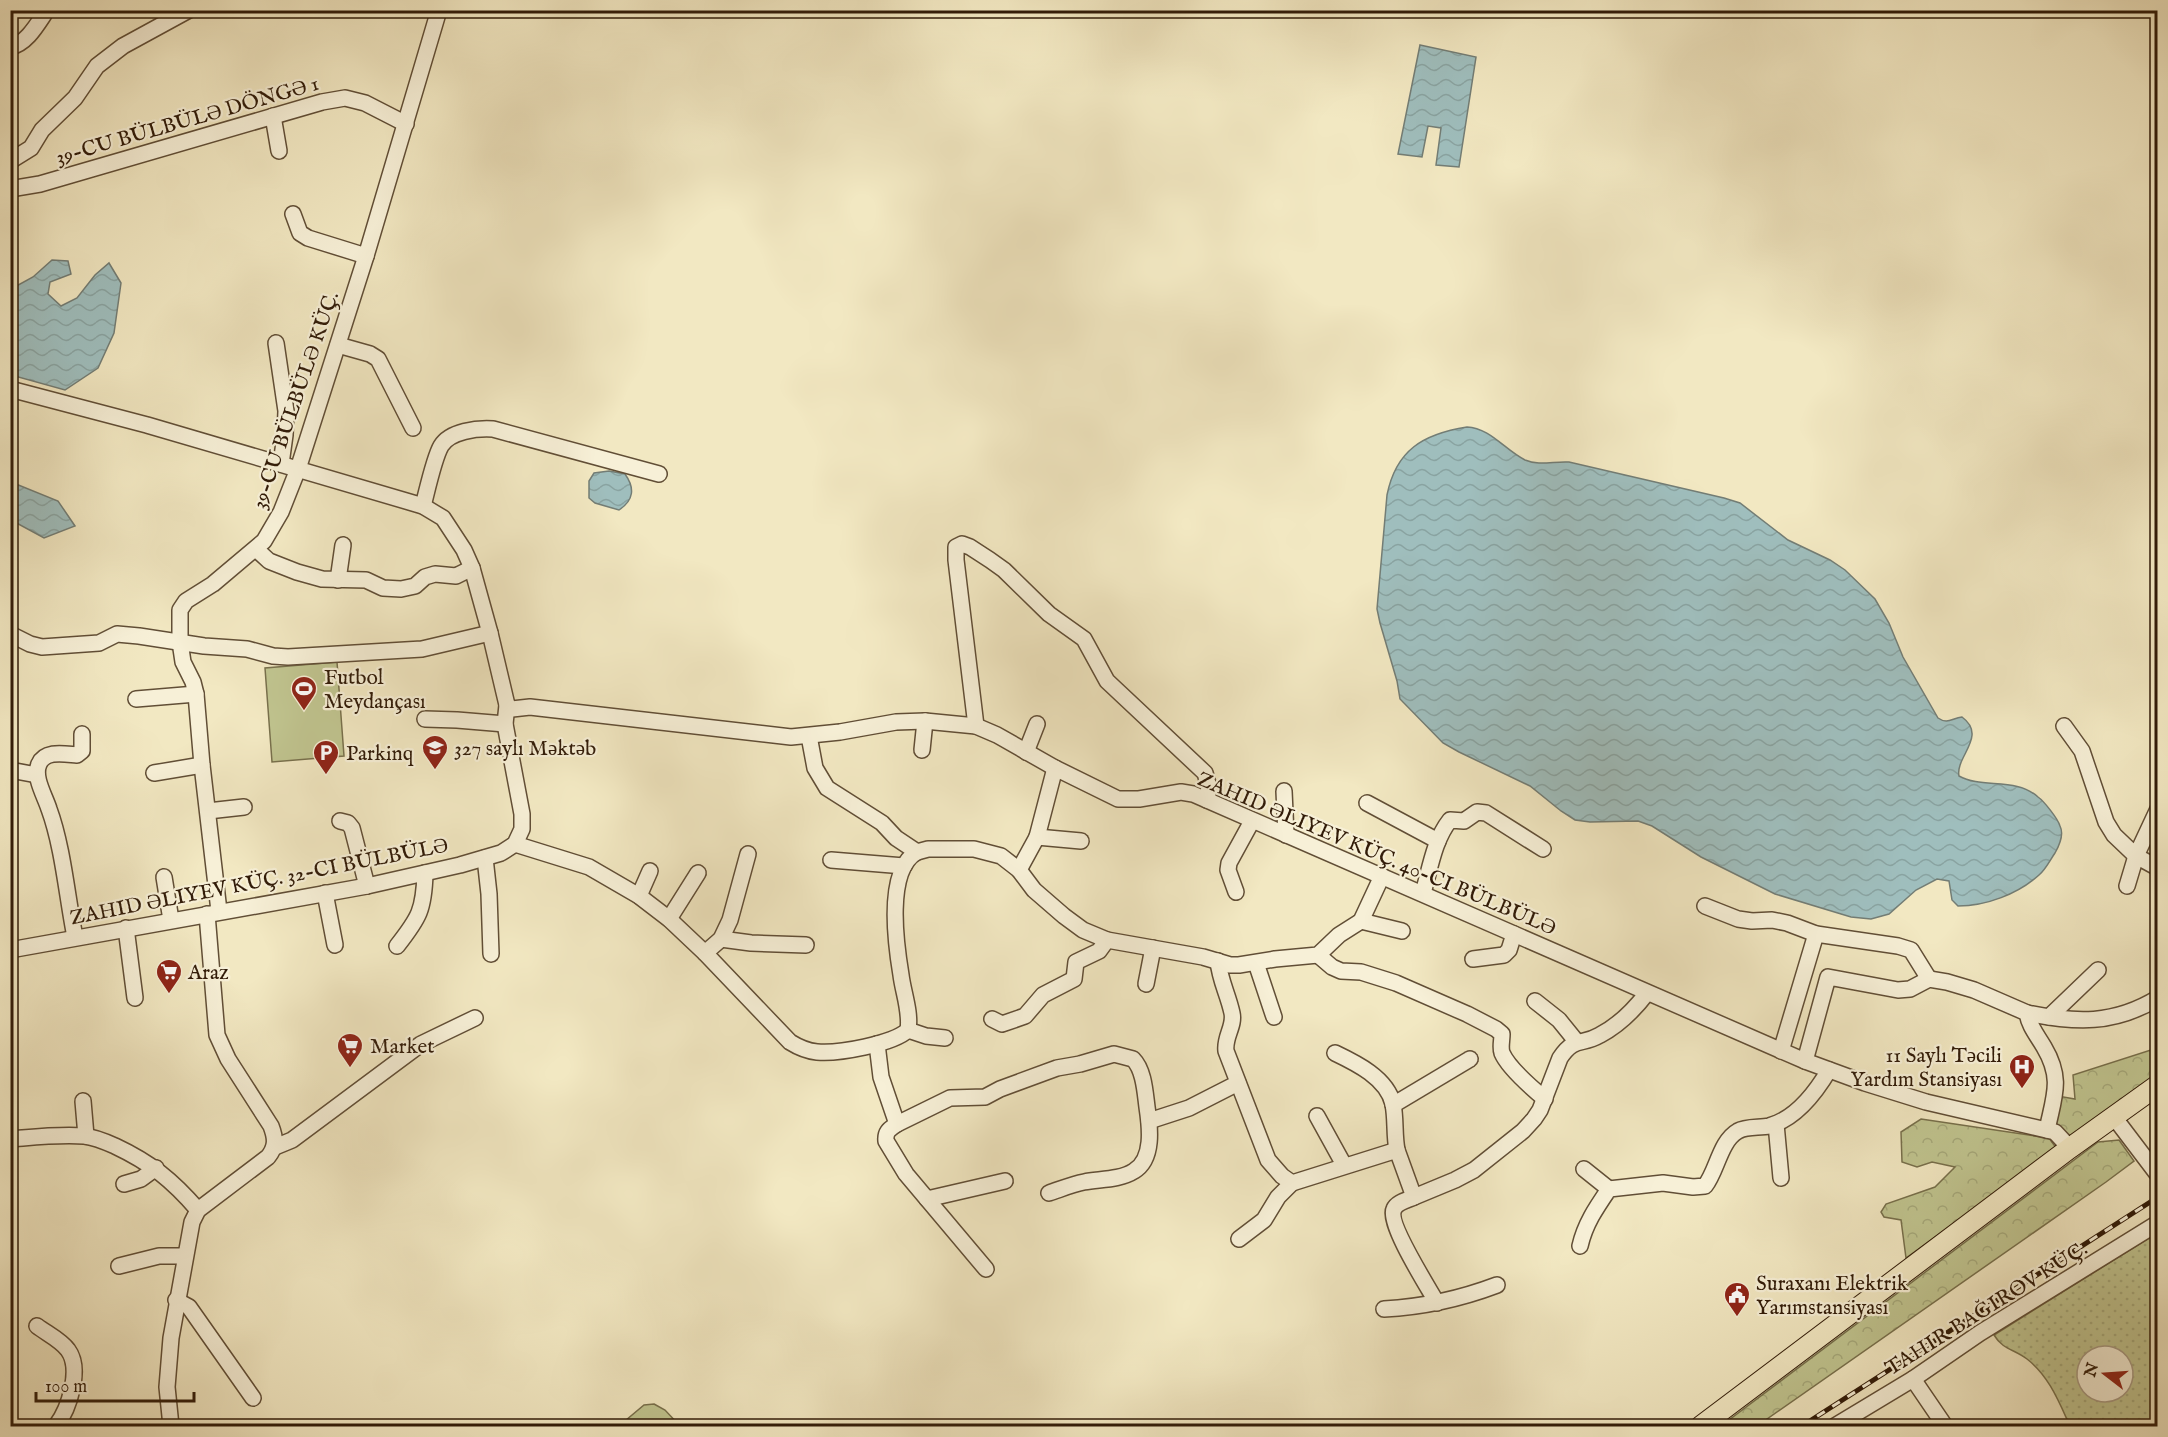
<svg xmlns="http://www.w3.org/2000/svg" width="2168" height="1437" font-family="'IM FELL English',serif">
<style>
.grass{fill:#c0c48f;stroke:#78704c;stroke-width:1.5}
.forest{fill:url(#forest-crowns);stroke:#78704c;stroke-width:1.5}
.park{fill:url(#park-dots);stroke:#78704c;stroke-width:1.5;fill-rule:evenodd}
.water{fill:url(#water-waves);stroke:#737d75;stroke-width:1.5}
.lines{fill:none;stroke-linecap:round;stroke-linejoin:round}
.minor-casing{stroke:#614e36;stroke-width:18}
.major-casing{stroke:#311b08;stroke-width:22}
.minor{stroke:#f7f0d7;stroke-width:15}
.major{stroke:#f2e8c2;stroke-width:20}
.rail-casing{stroke:#311b08;stroke-width:5}
.rail{stroke:#f7f0d7;stroke-width:3;stroke-dasharray:9;stroke-linecap:butt}
.labels{text-anchor:middle;stroke-width:4.5;stroke-linejoin:round;paint-order:stroke}
.street-label{font-size:21px;fill:#311b08;stroke:#f7f0d7}
.poi-label{font-size:21px;fill:#311b08;stroke:#f7f0d7;text-anchor:start}
</style>
<defs>
<pattern id="forest-crowns" width="20" height="18" patternUnits="userSpaceOnUse" patternTransform="scale(1.5)"><rect width="20" height="18" fill="#c0c48f"/><path d="M2 6a3 3 0 1 1 6 0M12 15a3 3 0 1 1 6 0" fill="none" stroke="#a5a87a"/></pattern>
<pattern id="park-dots" width="8" height="8" patternUnits="userSpaceOnUse" patternTransform="scale(1.5)"><rect width="8" height="8" fill="#c0c48f"/><path d="M2 2h.1M6 6h.1" fill="none" stroke="#a5a87a" stroke-width="1.8" stroke-linecap="round"/></pattern>
<pattern id="water-waves" width="16" height="10" patternUnits="userSpaceOnUse" patternTransform="scale(1.5)"><rect width="16" height="10" fill="#9fbebd"/><path d="M0 5q4-4 8 0t8 0" fill="none" stroke="#89a3a1"/></pattern>
</defs>
<rect width="100%" height="100%" fill="#f2e8c2"/>
<filter id="stains"><feTurbulence type="fractalNoise" baseFrequency=".00333" numOctaves="4"/><feColorMatrix values="0 0 0 0 .2 0 0 0 0 .09 0 0 0 0 .02 0 0 0 .5 -.17"/></filter>
<radialGradient id="worn" r=".72"><stop offset=".6" stop-color="#630" stop-opacity="0"/><stop offset="1" stop-color="#630" stop-opacity=".3"/></radialGradient>
<g class="grass">
<path d="M337,662L344,756L272,762L265,668Z"/>
<path d="M654,1404L665,1410L680,1426H619L644,1405Z"/>
</g>
<g class="forest">
<path d="M2157,1048V1078L2071,1138L2051,1126L2058,1096L2075,1099L2073,1075Z"/>
<path d="M1921,1119L2049,1138L2057,1149L1906,1258L1901,1220L1884,1217L1881,1212L1886,1204L1935,1187L1955,1167L1932,1162L1917,1167L1902,1162L1901,1132Z"/>
<path d="M2119,1140L2134,1161L2106,1182L1757,1426H1721L2098,1142Z"/>
</g>
<path class="park" d="M2157,1233V1426H2070C2059,1402 2049,1376 2027,1359C2014,1349 2003,1350 1994,1335ZM2087,1356H2123V1392H2087Z"/>
<g class="water">
<path d="M1420,45L1476,57L1459,167L1436,165L1441,128L1428,126L1422,157L1398,154Z"/>
<path d="M52,260L68,261L71,274L50,282L48,294L61,306L77,298L95,275L109,263L121,283L114,333L98,368L65,390L11,375V289L33,277Z"/>
<path d="M1467,427C1490,428 1505,450 1525,460C1539,466 1554,461 1569,462L1724,498L1740,503L1788,540L1830,560L1845,570L1875,599L1889,623L1903,657L1938,718C1948,725 1952,718 1962,717C1988,736 1955,757 1959,776C1982,789 2016,777 2038,797C2044,801 2058,819 2060,826C2064,834 2059,846 2055,853C2050,860 2046,869 2039,875C2018,894 1986,906 1958,906L1952,900L1949,881L1937,879L1916,890L1889,914L1871,919L1851,917L1775,894L1701,857L1652,826L1638,821L1590,822L1575,820L1561,811L1530,786L1459,752L1443,743L1400,699L1397,681L1380,623L1377,609L1387,495C1396,450 1423,434 1467,427Z"/>
<path d="M609,471L625,474C635,488 634,500 619,510L595,503L589,498V481L594,473Z"/>
<path d="M11,482L58,501L75,526L44,538L11,520Z"/>
</g>
<g class="lines">
<defs>
<g id="minor">
<path d="M10,47C27,44 38,23 47,10"/>
<path d="M273,116L279,151"/>
<path d="M10,161L31,148L42,130L75,98L97,66L123,46L189,10"/>
<path d="M10,189L40,184L322,102L345,98L365,103L406,124"/>
<path d="M293,214L300,233L308,238L366,256"/>
<path d="M276,343L286,411L285,435L281,464"/>
<path d="M338,345L370,354L378,359L413,428"/>
<path d="M10,389L147,425L423,506L443,518L464,550L472,568L490,633L507,705L505,724L522,814V829L515,844L501,853L460,865L367,886L10,950"/>
<path d="M423,506C427,491 434,458 441,446C450,431 477,428 493,429L659,474"/>
<path d="M256,549L269,561L297,572L322,579L366,580L383,588L401,589L415,586L425,577L435,574L456,576L472,568"/>
<path d="M338,580L343,545"/>
<path d="M10,634L30,644L42,647L99,643L117,634L139,636L204,646L247,649L273,656L288,657L422,649L490,633"/>
<path d="M136,699L196,694"/>
<path d="M507,705L512,709L530,707L791,737L840,732L896,722L925,721L976,726L997,735L1055,768L1118,799H1139L1181,792L1193,794L1805,1061L1865,1083L1926,1102L2055,1132L2070,1148"/>
<path d="M425,719L457,720L505,724"/>
<path d="M976,726L956,560V547L962,544L970,547L990,560L1004,570L1049,614L1084,639L1107,681L1205,773L1209,787L1207,800"/>
<path d="M2064,726L2082,751L2106,822L2114,835L2136,856L2158,809"/>
<path d="M809,736L815,768L827,788L882,823L896,838L917,852L928,849H974L1001,856L1019,870L1034,890L1064,916L1083,930L1107,940L1203,957L1230,965H1239L1275,959L1318,955L1339,935L1361,921L1382,876"/>
<path d="M922,750L925,721"/>
<path d="M1026,752L1037,724"/>
<path d="M10,770L37,775"/>
<path d="M154,773L202,765"/>
<path d="M1284,791L1286,835"/>
<path d="M1367,803L1438,841"/>
<path d="M208,811L244,807"/>
<path d="M340,821L348,823L352,828L367,886"/>
<path d="M1037,837L1081,841"/>
<path d="M515,844L589,867L639,896L669,919L705,953L790,1042C798,1047 807,1051 817,1052C838,1054 893,1044 908,1030C911,1012 903,992 901,975C896,945 885,870 917,852"/>
<path d="M485,858L489,894L491,954"/>
<path d="M831,860L904,866"/>
<path d="M1019,870L1037,837L1055,768"/>
<path d="M164,877L171,920"/>
<path d="M2127,886L2136,856L2158,868"/>
<path d="M1236,892L1228,870L1229,863L1252,821"/>
<path d="M325,893L335,945"/>
<path d="M1423,893C1430,869 1434,840 1450,820L1464,821L1477,812L1486,813L1543,849"/>
<path d="M639,896L650,871"/>
<path d="M1705,906L1738,919L1752,921L1772,920L1787,923L1816,934L1898,946L1911,950L1929,979"/>
<path d="M219,911L202,765L196,694L193,682L183,662L180,642V610L186,601L213,584L264,541L281,512L298,469L366,256L439,10"/>
<path d="M669,919L698,873"/>
<path d="M1361,921L1402,931"/>
<path d="M126,928L135,998"/>
<path d="M75,937C67,897 63,847 49,809C45,796 33,777 39,764C45,750 64,754 77,755L82,751V734"/>
<path d="M721,939L751,943L806,945"/>
<path d="M397,946C419,918 424,910 425,873"/>
<path d="M705,953L721,939L730,920L748,854"/>
<path d="M1318,955L1332,967L1341,971L1361,972L1396,983L1467,1014L1496,1029L1502,1034C1502,1041 1500,1047 1502,1053C1508,1067 1533,1089 1545,1099"/>
<path d="M1473,959L1504,955L1509,950L1514,934"/>
<path d="M1218,961C1220,981 1228,994 1232,1013C1235,1026 1224,1037 1226,1051L1268,1160L1282,1176L1292,1183L1397,1150L1414,1197L1455,1180L1474,1170L1523,1131L1534,1119L1540,1110L1560,1058C1575,1036 1581,1046 1600,1035C1619,1025 1634,1010 1647,993"/>
<path d="M1256,963L1274,1017"/>
<path d="M1146,984L1153,948"/>
<path d="M1535,1001L1559,1020L1576,1041"/>
<path d="M2027,1013C2075,1023 2114,1025 2158,998"/>
<path d="M2049,1017L2098,970"/>
<path d="M992,1019L1002,1024L1025,1016L1043,995L1074,979L1076,962L1099,951L1107,940"/>
<path d="M908,1030L926,1036L945,1038"/>
<path d="M877,1044L881,1077L897,1124C890,1129 885,1131 886,1141L906,1174L986,1269"/>
<path d="M1781,1051L1816,934"/>
<path d="M1335,1053C1356,1063 1387,1078 1393,1104C1396,1119 1394,1135 1397,1150"/>
<path d="M1805,1061L1828,977L1898,990L1910,989L1929,979L1947,982L1974,990L2027,1013C2029,1026 2037,1035 2044,1047C2063,1079 2054,1096 2047,1130"/>
<path d="M83,1101L86,1136"/>
<path d="M1393,1105L1470,1059"/>
<path d="M1317,1116L1344,1165"/>
<path d="M2114,1117L2158,1175"/>
<path d="M1149,1121L1189,1108L1238,1083"/>
<path d="M897,1124L950,1098L985,1097L1000,1089L1057,1068L1080,1064L1114,1054L1133,1059C1144,1070 1145,1092 1147,1107C1150,1127 1154,1159 1134,1171C1120,1180 1100,1179 1084,1182C1073,1184 1061,1189 1049,1193"/>
<path d="M1776,1124L1781,1178"/>
<path d="M10,1139C35,1137 60,1134 84,1136C94,1137 106,1142 115,1146C151,1163 172,1180 198,1210"/>
<path d="M275,1147L292,1140L421,1044L475,1018"/>
<path d="M1584,1169L1609,1189"/>
<path d="M124,1184L141,1179L156,1168"/>
<path d="M1414,1197C1408,1200 1397,1202 1394,1209C1387,1223 1428,1287 1437,1303"/>
<path d="M927,1199L1005,1181"/>
<path d="M1239,1239L1264,1220L1278,1197L1292,1183"/>
<path d="M1580,1246C1585,1224 1596,1208 1609,1189L1663,1183L1693,1187L1705,1186C1717,1171 1720,1141 1738,1131C1746,1126 1760,1128 1769,1126C1795,1119 1816,1092 1829,1070"/>
<path d="M119,1266L159,1256H185"/>
<path d="M176,1300L189,1307L253,1398"/>
<path d="M1384,1309C1423,1307 1460,1299 1497,1285"/>
<path d="M37,1326C46,1333 61,1340 68,1350C82,1369 69,1409 56,1426"/>
<path d="M1913,1379L1945,1426"/>
<path d="M171,1426L167,1387L171,1338L192,1222L198,1210L268,1157C276,1147 276,1139 271,1126L228,1059L217,1035L207,914"/>
<path d="M1835,1426L1913,1379L1980,1333L2158,1223"/>
</g>
<path id="major" d="M1701,1426L2070,1148L2158,1085"/>
</defs>
<use href="#minor" class="minor-casing"/>
<use href="#major" class="major-casing"/>
<use href="#minor" class="minor"/>
<use href="#major" class="major"/>
<defs>
<path id="rail" d="M1802,1426L2158,1197"/>
</defs>
<use href="#rail" class="rail-casing"/>
<use href="#rail" class="rail"/>
</g>
<defs>
<symbol id="stadium-pin" viewBox="-11 -11 22 30"><path d="M0 17L-7.5 6A9.5 9.5 0 1 1 7.5 6Z" fill="#8f2418" stroke="#f7f0d7"/><path d="M0-5a6.5 5 0 1 0 0 10a6.5 5 0 1 0 0-10ZM-3.5-1.8h7v3.6h-7Z" fill="#fff"/></symbol>
<symbol id="school-pin" viewBox="-11 -11 22 30"><path d="M0 17L-7.5 6A9.5 9.5 0 1 1 7.5 6Z" fill="#8f2418" stroke="#f7f0d7"/><path d="M0-5L7-2L0 1L-7-2ZM-4 1L0 2.5L4 1V4Q0 6-4 4Z" fill="#fff"/></symbol>
<symbol id="parking-pin" viewBox="-11 -11 22 30"><path d="M0 17L-7.5 6A9.5 9.5 0 1 1 7.5 6Z" fill="#8f2418" stroke="#f7f0d7"/><path d="M-3.5-5.5H1a3.5 3.5 0 0 1 0 7H-1V5.5H-3.5ZM-1-3.4V-.6H.8a1.4 1.4 0 0 0 0-2.8Z" fill="#fff"/></symbol>
<symbol id="supermarket-pin" viewBox="-11 -11 22 30"><path d="M0 17L-7.5 6A9.5 9.5 0 1 1 7.5 6Z" fill="#8f2418" stroke="#f7f0d7"/><path d="M-6-5.5h2.5l.6 2H6L4.5 2H-2.5L-4.4-4H-6ZM-1.5 3.2a1.3 1.3 0 1 0 .1 0ZM3 3.2a1.3 1.3 0 1 0 .1 0Z" fill="#fff"/></symbol>
<symbol id="hospital-pin" viewBox="-11 -11 22 30"><path d="M0 17L-7.5 6A9.5 9.5 0 1 1 7.5 6Z" fill="#8f2418" stroke="#f7f0d7"/><path d="M-5-5h3v3.5h4V-5h3V5h-3V1.5h-4V5h-3Z" fill="#fff"/></symbol>
<symbol id="civic-pin" viewBox="-11 -11 22 30"><path d="M0 17L-7.5 6A9.5 9.5 0 1 1 7.5 6Z" fill="#8f2418" stroke="#f7f0d7"/><path d="M-.6-6.5H3V-4.5H.6V-3L4-1V1h2V6H-6V1h2V-1L-.6-3ZM-1.2 2.5V6h2.4V2.5Z" fill="#fff"/></symbol>
</defs>
<g fill-rule="evenodd">
<use href="#stadium-pin" x="289" y="674" width="30" height="40"/>
<use href="#school-pin" x="420" y="733" width="30" height="40"/>
<use href="#parking-pin" x="311" y="738" width="30" height="40"/>
<use href="#supermarket-pin" x="154" y="957" width="30" height="40"/>
<use href="#supermarket-pin" x="335" y="1031" width="30" height="40"/>
<use href="#hospital-pin" x="2007" y="1052" width="30" height="40"/>
<use href="#civic-pin" x="1722" y="1280" width="30" height="40"/>
</g>
<g class="labels">
<g class="street-label">
<text transform="translate(187 120) rotate(-16)" y="7">39-CU BÜLBÜLƏ DÖNGƏ 1</text>
<text transform="translate(295 400) rotate(-71)" y="7">39-CU BÜLBÜLƏ KÜÇ.</text>
<text transform="translate(1377 853) rotate(23)" y="7">ZAHID ƏLIYEV KÜÇ. 40-CI BÜLBÜLƏ</text>
<text transform="translate(259 881) rotate(-11)" y="7">ZAHID ƏLIYEV KÜÇ. 32-CI BÜLBÜLƏ</text>
<text transform="translate(1986 1308) rotate(-32)" y="7">TAHIR BAĞIROV KÜÇ.</text>
</g>
<g class="poi-label">
<text x="324" y="684">Futbol<tspan x="324" dy="24">Meydançası</tspan></text>
<text x="454" y="755">327 saylı Məktəb</text>
<text x="346" y="760">Parkinq</text>
<text x="188" y="979">Araz</text>
<text x="370" y="1053">Market</text>
<text x="2002" y="1062" text-anchor="end">11 Saylı Təcili<tspan x="2002" dy="24">Yardım Stansiyası</tspan></text>
<text x="1756" y="1290">Suraxanı Elektrik<tspan x="1756" dy="24">Yarımstansiyası</tspan></text>
</g>
</g>
<rect width="2168" height="1437" fill="none" stroke="#f2e8c2" stroke-width="36"/>
<rect x="12" y="12" width="2144" height="1413" fill="none" stroke="#311b08" stroke-width="3"/>
<rect x="18" y="18" width="2132" height="1401" fill="none" stroke="#311b08" stroke-width="1.5"/>
<g transform="translate(2105 1374) rotate(287)"><circle r="28" fill="#f7f0d7" stroke="#a89b84" stroke-width="1.5"/>
<path d="M0-4.5L10 22L0 15L-10 22Z" fill="#8f2418"/>
<text y="-9" font-size="16" font-weight="bold" text-anchor="middle" fill="#311b08">N</text>
</g>
<path d="M36 1392v9h158v-9" fill="none" stroke="#311b08" stroke-width="3"/>
<text x="45" y="1392" font-size="18" fill="#311b08" stroke="#f7f0d7" stroke-width="4.5" paint-order="stroke">100 m</text>
<rect width="100%" height="100%" filter="url(#stains)"/>
<rect width="100%" height="100%" fill="url(#worn)"/>
</svg>
